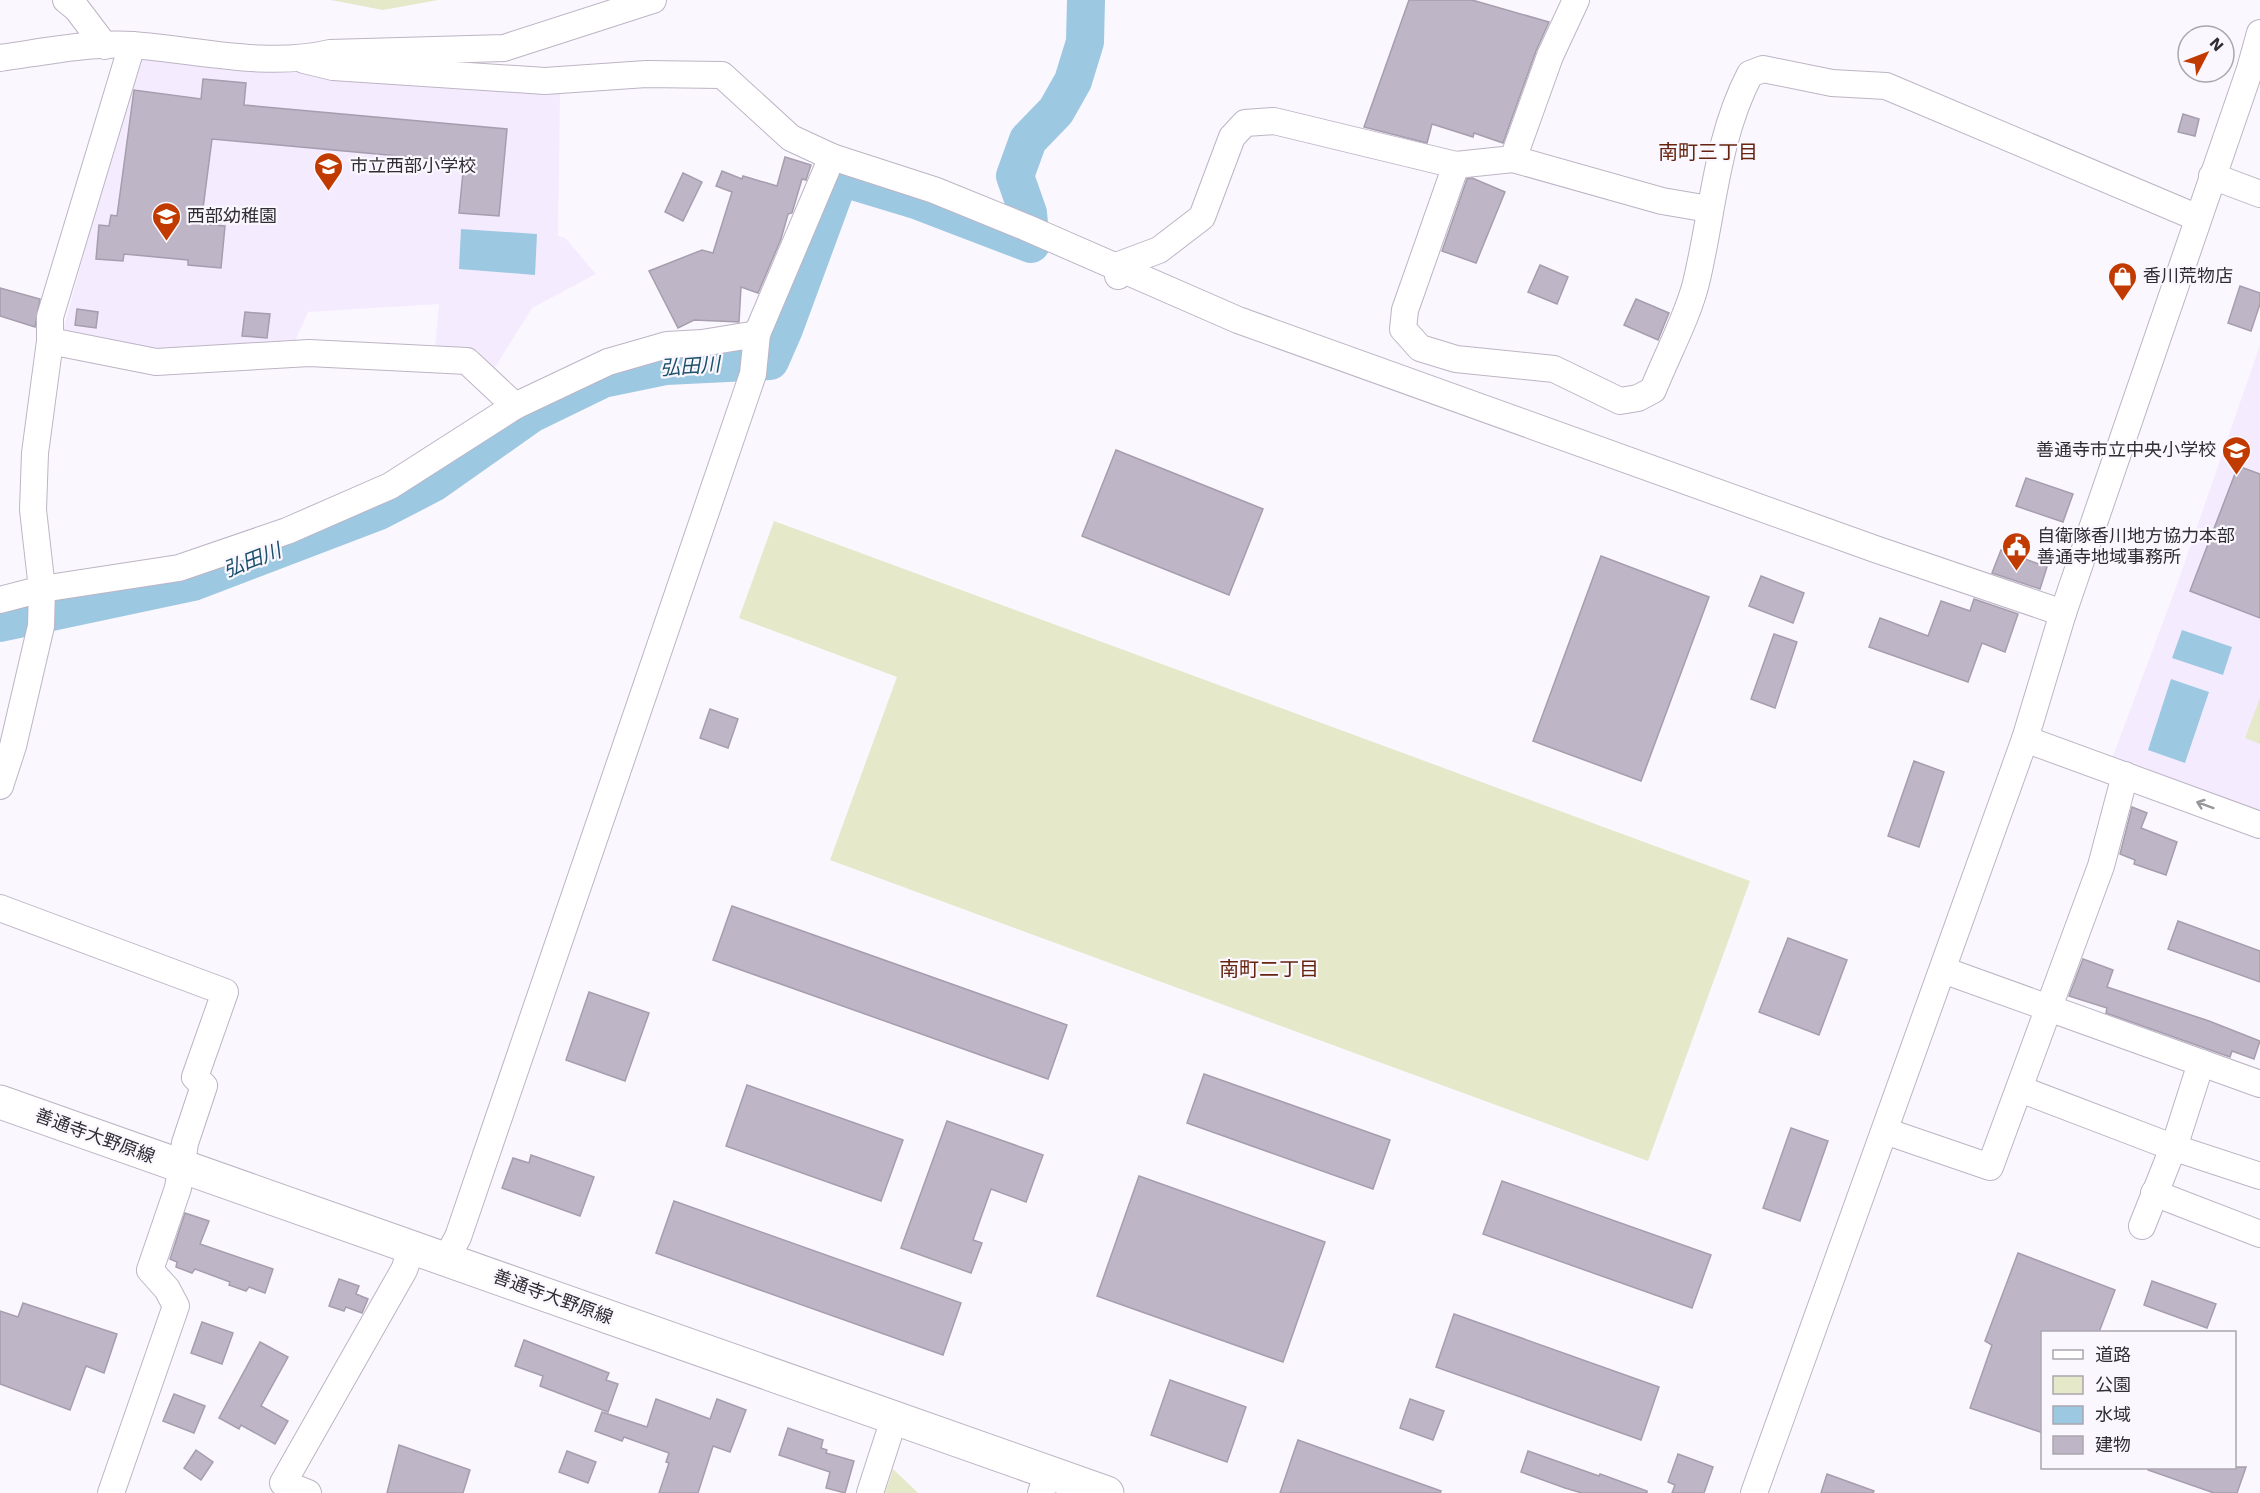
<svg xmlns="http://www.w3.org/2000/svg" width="2260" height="1493" font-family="'Work Sans','Noto Sans JP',sans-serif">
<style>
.built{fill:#f5ebff}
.green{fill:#e5e8c9}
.water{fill:#9dc8e2}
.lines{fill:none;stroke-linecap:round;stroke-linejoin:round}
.river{stroke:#9dc8e2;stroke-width:38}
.building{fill:#beb5c6;stroke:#a69dae;stroke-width:1.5}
.minor-casing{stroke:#bdb4c5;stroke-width:28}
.major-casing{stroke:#bdb4c5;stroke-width:35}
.minor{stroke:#fff;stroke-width:26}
.major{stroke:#fff;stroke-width:33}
.oneway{stroke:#98969a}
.labels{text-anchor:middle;stroke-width:4.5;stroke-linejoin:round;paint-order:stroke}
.poi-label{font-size:18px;fill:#312d34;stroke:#faf7fe;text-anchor:start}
.street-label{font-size:18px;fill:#312d34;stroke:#faf7fe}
.neighbourhood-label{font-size:20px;fill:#66240f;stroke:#faf7fe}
.water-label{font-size:20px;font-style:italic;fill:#1b4f6a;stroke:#faf7fe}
</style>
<rect width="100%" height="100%" fill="#faf7fe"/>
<g class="built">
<path d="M138,56L560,93L558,236L565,238L596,274L532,308L494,369L477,350L435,347L439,304L308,312L292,348L158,353L62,334Z"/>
<path d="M2260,345V811L2111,761L2175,590Z"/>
</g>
<g class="green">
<path d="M331,0H438L383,10Z"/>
<path d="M774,521L1750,881L1648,1161L830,860L897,677L739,618Z"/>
<path d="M2260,698V744L2245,738Z"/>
<path d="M893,1469L918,1493H885Z"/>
</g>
<g class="water">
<path d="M461,229L537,234L535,275L459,269Z"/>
<path d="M2182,630L2232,647L2223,675L2172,658Z"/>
<path d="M2171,679L2209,692L2185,763L2148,750Z"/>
</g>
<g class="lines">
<path class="river" d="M0,623L193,582L379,511L433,483L531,414L603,379L666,366L770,361L784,329L840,177L916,200L1031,244L1028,213L1015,176L1028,140L1056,111L1073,81L1085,42L1086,0"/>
</g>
<g class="building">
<path d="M1409,0H1472L1549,22L1536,51L1503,143L1474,133L1473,137L1432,124L1427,143L1364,127Z"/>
<path d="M203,79L246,83L244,105L507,129L499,216L459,213L464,162L212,139L201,224L225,226L221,268L188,265V260L124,254L123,261L96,259L99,225L109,226L111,215L117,216L134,90L201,99Z"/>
<path d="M2183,114L2199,119L2195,136L2178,132Z"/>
<path d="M785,157L811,165L806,180L802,179L792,213L788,214L781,239L758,293L741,287L739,322L694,320L678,328L649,271L702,250L713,253L732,192L716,186L722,171L742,179L743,176L777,186Z"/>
<path d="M683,173L702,182L683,221L665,212Z"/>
<path d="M1472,178L1505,192L1476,263L1442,251L1467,179Z"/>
<path d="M1540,265L1568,277L1557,304L1528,292Z"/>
<path d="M2240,286L2260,293V304L2251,331L2228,323Z"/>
<path d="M0,288L40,299L35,327L0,316Z"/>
<path d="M1636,299L1669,313L1658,340L1624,325Z"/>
<path d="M77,309L98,312L96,328L75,325Z"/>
<path d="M245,312L270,314L267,338L242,336Z"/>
<path d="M1116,450L1263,509L1229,595L1082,536Z"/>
<path d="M2238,466L2260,474V618L2190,591Z"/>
<path d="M2026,478L2073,494L2063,522L2016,506Z"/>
<path d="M2001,550L2047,567L2040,589L1992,573Z"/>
<path d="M1601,556L1709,597L1641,781L1533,741Z"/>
<path d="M1761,576L1804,593L1793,623L1749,606Z"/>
<path d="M1974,599L2018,614L2005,652L1982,643L1968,682L1869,647L1880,618L1928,636L1941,601L1970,611Z"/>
<path d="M1774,634L1797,642L1775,708L1751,699Z"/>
<path d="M710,709L738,719L728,748L700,738Z"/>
<path d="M1914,761L1944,772L1919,847L1888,836Z"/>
<path d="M2132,807L2147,813L2141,828L2177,842L2166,875L2134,864L2135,860L2120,854Z"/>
<path d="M732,906L1067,1025L1048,1079L713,960Z"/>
<path d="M2178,921L2260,951V982L2168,949Z"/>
<path d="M1788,938L1847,960L1819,1035L1759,1012Z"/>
<path d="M2083,959L2113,970L2107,987L2209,1021L2260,1041L2254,1059L2232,1051L2230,1057L2106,1013L2107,1008L2069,996Z"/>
<path d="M589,992L649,1013L625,1081L566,1060Z"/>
<path d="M1204,1074L1390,1140L1373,1189L1187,1123Z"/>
<path d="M747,1085L903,1140L881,1201L726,1146Z"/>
<path d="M947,1121L1043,1155L1026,1202L991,1189L973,1240L982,1243L971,1273L901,1248Z"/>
<path d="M1791,1128L1828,1141L1800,1221L1763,1208Z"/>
<path d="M531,1155L594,1177L580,1216L502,1188L513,1158L529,1163Z"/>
<path d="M1139,1176L1325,1242L1283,1362L1097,1296Z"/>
<path d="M1502,1181L1711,1255L1692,1308L1483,1234Z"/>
<path d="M674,1201L961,1303L943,1355L656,1253Z"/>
<path d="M185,1213L209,1221L200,1244L273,1269L265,1293L249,1287L246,1291L229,1285L230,1282L195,1269L192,1273L176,1267L177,1262L170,1259Z"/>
<path d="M2018,1253L2115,1290L2099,1332H2043V1433L1970,1408L1992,1345L1985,1341Z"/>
<path d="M339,1279L359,1286L356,1294L368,1299L362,1313L346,1307L344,1311L329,1306Z"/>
<path d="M2152,1281L2216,1304L2207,1328L2144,1305Z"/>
<path d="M23,1303L117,1334L104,1373L86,1366L70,1410L0,1384V1311L18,1317Z"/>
<path d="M1454,1314L1659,1387L1641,1440L1436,1367Z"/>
<path d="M202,1322L233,1333L222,1364L191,1353Z"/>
<path d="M524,1340L609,1373L606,1380L618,1384L608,1412L540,1386L543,1376L515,1366Z"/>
<path d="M260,1342L288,1357L261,1406L288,1421L275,1444L241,1425L239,1429L219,1418Z"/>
<path d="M1170,1380L1246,1407L1227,1462L1151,1435Z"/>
<path d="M174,1394L205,1406L194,1433L163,1421Z"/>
<path d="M656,1399L710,1419L717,1399L746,1410L730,1452L713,1446L698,1493H659L669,1463L666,1462L669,1453L624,1437L622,1441L595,1431L602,1412L647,1427Z"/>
<path d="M1410,1399L1444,1411L1433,1440L1400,1428Z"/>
<path d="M788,1428L823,1440L821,1448L827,1450L826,1453L854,1461L845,1493L826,1488L830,1472L779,1455Z"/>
<path d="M1298,1440L1441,1491L1440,1493H1280Z"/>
<path d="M399,1445L470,1470L463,1493H387Z"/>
<path d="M196,1450L213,1462L201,1480L184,1468Z"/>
<path d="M567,1451L596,1462L588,1483L559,1472Z"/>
<path d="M1528,1451L1599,1476L1600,1474L1647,1491V1493H1582L1565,1488L1521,1472Z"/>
<path d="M1678,1454L1713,1467L1704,1493H1672L1675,1485L1668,1482Z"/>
<path d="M2148,1467H2246L2237,1493H2214L2148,1470Z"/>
<path d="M1827,1474L1874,1491L1873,1493H1821Z"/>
</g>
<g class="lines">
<defs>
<g id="minor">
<path d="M66,0L77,9L105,46"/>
<path d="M0,58C43,52 90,42 133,45C197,50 267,68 330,53L504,48L653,0"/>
<path d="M304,60L333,67L545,81L646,74L722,75L791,138L832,157L934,190L1025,227L1238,320L1875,549L2063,613"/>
<path d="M1513,159L1662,201L1709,209"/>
<path d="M1456,165L1405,310L1403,329L1420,348L1456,359L1554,369L1620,401L1638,398L1653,390C1666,357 1688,316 1696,283C1713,213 1716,139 1750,74L1763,69L1832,83L1886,86L2198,218"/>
<path d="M2212,176L2260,194"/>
<path d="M1118,276L1116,266L1159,250L1202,217L1232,137L1245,123L1274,121L1456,165L1513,159L1550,56L1576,0"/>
<path d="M50,341L156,362L309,353L467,361L515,406"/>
<path d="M0,600L42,589L179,568L287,531L390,486L515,406L608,362L667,345L702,343L757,334"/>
<path d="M2025,739L2260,825"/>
<path d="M0,786L13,746L41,626L42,589L33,510L35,453L50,341V317L132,45"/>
<path d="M0,908L225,992L195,1077L204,1086L185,1143L178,1188L150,1270L167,1289L176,1306L111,1493"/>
<path d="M1943,970L2260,1084"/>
<path d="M2020,1089L2172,1147L2260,1176"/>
<path d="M1885,1131L1990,1167L2101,866L2125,775"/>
<path d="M2154,1193L2260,1234"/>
<path d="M2142,1226L2177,1138L2201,1063"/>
<path d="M446,1259L458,1237L753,374L757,334L832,157"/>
<path d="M308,1493L283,1483L404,1270L412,1248"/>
<path d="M870,1493L894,1419"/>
<path d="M1041,1493L1048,1472"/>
<path d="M1754,1493L2025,739L2063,613L2250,69L2260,33"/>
</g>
<path id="major" d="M0,1102L1107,1493"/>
</defs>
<use href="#minor" class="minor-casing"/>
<use href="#major" class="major-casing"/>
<use href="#minor" class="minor"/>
<use href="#major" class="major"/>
</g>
<defs><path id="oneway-shaft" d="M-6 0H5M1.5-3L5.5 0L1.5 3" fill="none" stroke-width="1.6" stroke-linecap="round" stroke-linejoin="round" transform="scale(1.5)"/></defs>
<use class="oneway" href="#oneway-shaft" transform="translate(2205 805) rotate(-160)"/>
<defs>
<symbol id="school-pin" viewBox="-11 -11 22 30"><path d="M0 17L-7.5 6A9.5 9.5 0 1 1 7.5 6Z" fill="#c13a00" stroke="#faf7fe"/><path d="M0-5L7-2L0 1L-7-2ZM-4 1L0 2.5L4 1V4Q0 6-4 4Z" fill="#fff"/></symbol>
<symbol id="shop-pin" viewBox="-11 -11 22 30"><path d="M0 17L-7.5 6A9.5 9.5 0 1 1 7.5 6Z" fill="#c13a00" stroke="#faf7fe"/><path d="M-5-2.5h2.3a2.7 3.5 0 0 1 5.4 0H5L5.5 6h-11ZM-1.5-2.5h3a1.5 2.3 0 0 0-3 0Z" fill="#fff"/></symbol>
<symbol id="civic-pin" viewBox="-11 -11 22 30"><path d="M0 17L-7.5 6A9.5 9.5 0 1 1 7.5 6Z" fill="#c13a00" stroke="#faf7fe"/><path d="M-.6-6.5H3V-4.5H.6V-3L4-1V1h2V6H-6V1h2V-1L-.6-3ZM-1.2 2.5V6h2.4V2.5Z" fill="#fff"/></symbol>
</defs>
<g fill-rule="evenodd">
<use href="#school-pin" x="312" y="150" width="33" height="45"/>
<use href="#school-pin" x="150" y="200" width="33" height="45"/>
<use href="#shop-pin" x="2106" y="260" width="33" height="45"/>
<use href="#school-pin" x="2220" y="434" width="33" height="45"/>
<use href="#civic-pin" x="2000" y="530" width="33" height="45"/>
</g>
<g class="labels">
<g class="poi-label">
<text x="350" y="172">市立西部小学校</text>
<text x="187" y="222">西部幼稚園</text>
<text x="2143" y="282">香川荒物店</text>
<text x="2216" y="456" text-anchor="end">善通寺市立中央小学校</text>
<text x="2037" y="542">自衛隊香川地方協力本部<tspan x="2037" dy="21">善通寺地域事務所</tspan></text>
</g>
<g class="street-label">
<text transform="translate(95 1136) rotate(20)" y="6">善通寺大野原線</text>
<text transform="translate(553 1297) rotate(20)" y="6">善通寺大野原線</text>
</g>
<g class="neighbourhood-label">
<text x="1708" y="159">南町三丁目</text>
<text x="1269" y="976">南町二丁目</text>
</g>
<g class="water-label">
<text transform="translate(690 366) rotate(-4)" y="7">弘田川</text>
<text transform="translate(252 560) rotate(-21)" y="7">弘田川</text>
</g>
</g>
<rect x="2041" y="1331" width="195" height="138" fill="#faf7fe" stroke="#aaa6ad" stroke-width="1.5"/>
<rect x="2053" y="1350" width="30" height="9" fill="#ffffff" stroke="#aaa6ad" stroke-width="1.5"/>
<text x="2095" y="1361" font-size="18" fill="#312d34">道路</text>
<rect x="2053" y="1376" width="30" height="18" fill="#e5e8c9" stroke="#aaa6ad" stroke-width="1.5"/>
<text x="2095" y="1391" font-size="18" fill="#312d34">公園</text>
<rect x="2053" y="1406" width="30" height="18" fill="#9dc8e2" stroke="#aaa6ad" stroke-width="1.5"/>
<text x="2095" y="1421" font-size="18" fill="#312d34">水域</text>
<rect x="2053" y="1436" width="30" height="18" fill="#beb5c6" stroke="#aaa6ad" stroke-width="1.5"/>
<text x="2095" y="1451" font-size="18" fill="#312d34">建物</text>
<g transform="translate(2206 54) rotate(48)"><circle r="28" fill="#faf7fe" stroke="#aaa6ad" stroke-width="1.5"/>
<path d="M0-4.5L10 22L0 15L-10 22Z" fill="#c13a00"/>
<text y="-9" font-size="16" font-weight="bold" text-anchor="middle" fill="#312d34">N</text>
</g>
</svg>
